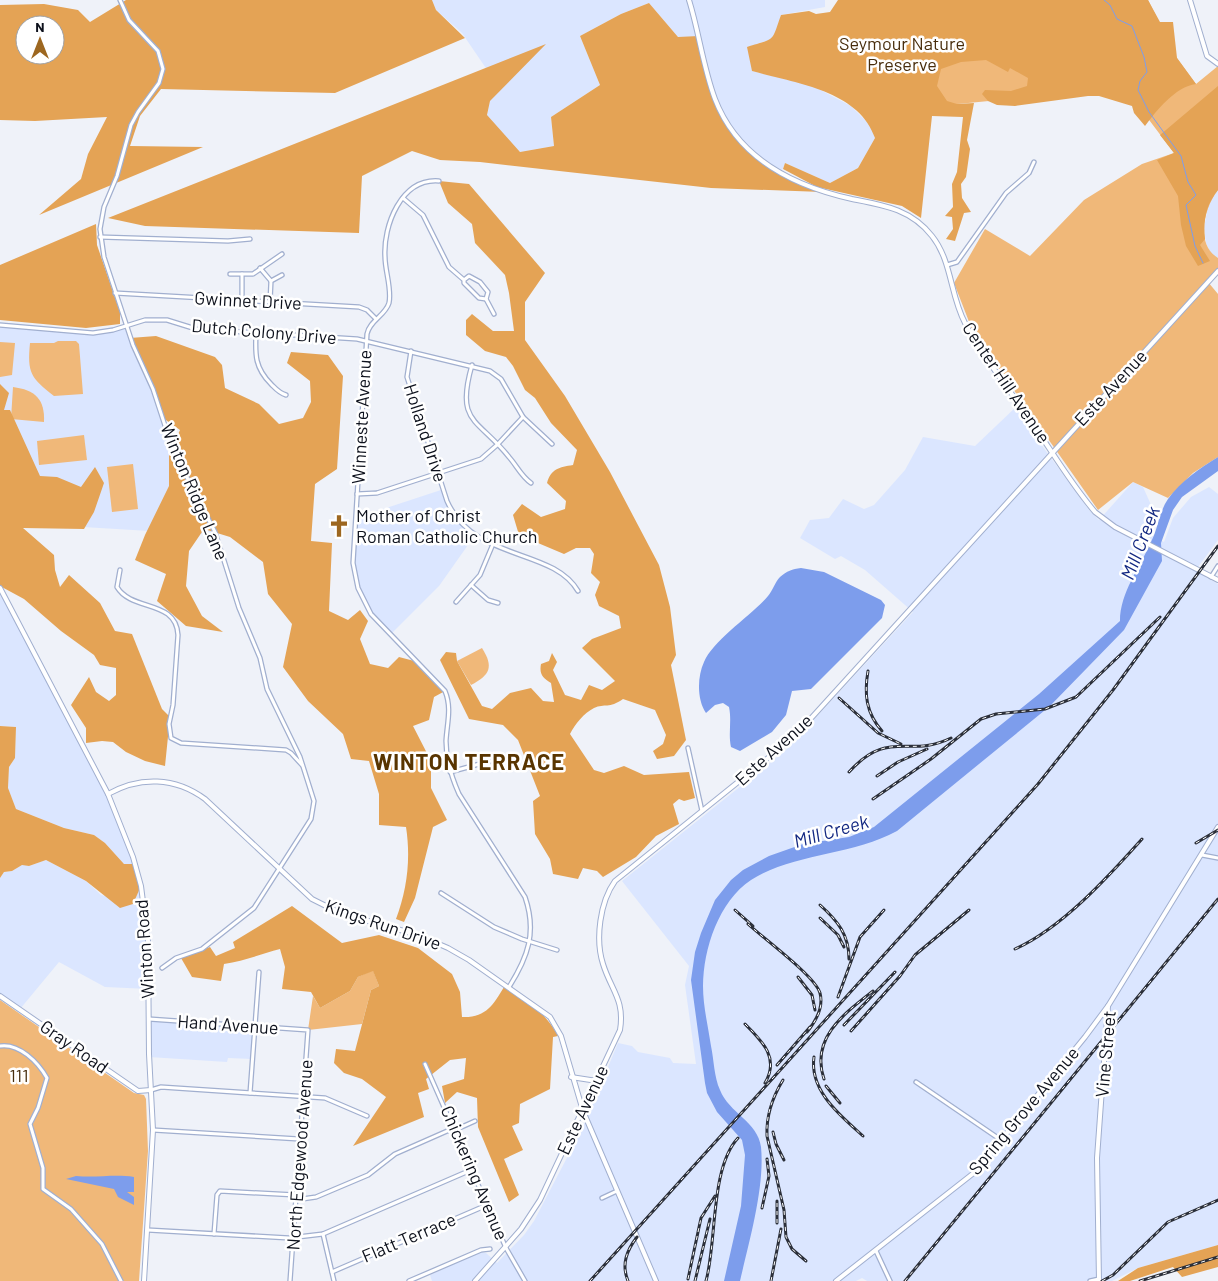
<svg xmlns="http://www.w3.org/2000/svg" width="1218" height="1281" font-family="Barlow,sans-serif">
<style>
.built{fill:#dbe6ff}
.green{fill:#f0b879}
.forest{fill:#e4a355;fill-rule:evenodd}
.water{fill:#7d9dec}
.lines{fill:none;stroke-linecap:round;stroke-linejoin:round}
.stream{stroke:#7d9dec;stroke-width:1}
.street-casing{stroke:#a1afcf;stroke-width:5.5}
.secondary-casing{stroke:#a1afcf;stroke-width:6}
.street{stroke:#fff;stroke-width:3}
.secondary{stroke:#fff;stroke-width:4}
.rail-casing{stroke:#2b2f39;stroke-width:3}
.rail{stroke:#fff;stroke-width:1;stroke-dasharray:4;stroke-linecap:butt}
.labels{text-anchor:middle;stroke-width:5;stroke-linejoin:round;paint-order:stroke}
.park-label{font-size:18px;fill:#482d0c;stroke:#fff}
.street-label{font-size:18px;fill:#0d111c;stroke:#fff}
.poi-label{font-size:18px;fill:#0d111c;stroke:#fff;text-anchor:start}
.water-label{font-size:19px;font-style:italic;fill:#132882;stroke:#fff}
.district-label{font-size:22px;font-weight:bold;letter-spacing:1px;fill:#593500;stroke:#fff}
</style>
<rect width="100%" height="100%" fill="#eff2f9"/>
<g class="built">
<path d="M432,0H825V7L781,15L775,35L770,40L757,44L752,71L811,85L851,106L871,126L875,138L858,168L830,183L785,163L783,169L778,172L746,145L731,127L715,99L699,37H678L649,3L621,14L580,36L600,85L551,117L554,146L520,152L487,116L494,80L462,33L436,10Z"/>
<path d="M1218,190V258L1211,254L1206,243L1204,228L1209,201Z"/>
<path d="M0,325L93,333L127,326L173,450L216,535L0,522Z"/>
<path d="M1017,406L1027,425L1089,510L1099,520L1133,482L1143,487L1152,507L1148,534L1164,542L1173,518L1191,497L1209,487L1218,494V540L1195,571L1218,584V1245L1138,1268L1112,1281H867L862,1278L856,1281H432L430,1275L481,1252L486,1253L497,1263L524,1235L534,1221L583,1127L618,1043L632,1046L638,1052L670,1058L673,1063L696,1064L685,985L689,966L622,881L786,750L913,612L865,570L841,556L835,559L800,538L810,520L829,518L843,499L864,509L874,505L905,470L923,437L975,446Z"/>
<path d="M444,489L454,514L475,535L439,586L390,635L376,621L362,598L354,571L356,513L368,514Z"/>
<path d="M0,588L108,794L135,864H124L105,843L94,835L64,828L16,809L8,789L9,767L15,758L16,727L0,726Z"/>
<path d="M46,860L86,881L101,895L133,903L141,886L146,918L149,989L105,987L59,962L20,1009L0,996V878L4,872L12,871L23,864L29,866Z"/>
<path d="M149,1019L254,1027L252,1059L228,1058L227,1062L149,1057Z"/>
</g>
<g class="green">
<path d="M864,0H1148L1177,58L1196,84L1218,66V190C1204,208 1195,244 1218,258V271L1208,282L1218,294V457L1193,473L1168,498L1133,482L1098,510L973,332L954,283L985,229L1030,256L1084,200L1142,164L1174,153L1125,88L884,111Z"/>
<path d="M58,341H76L79,344L83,394L54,396C31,378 27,373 30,343H54Z"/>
<path d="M0,342L15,343L12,375L0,377Z"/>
<path d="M13,387C35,390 45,399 44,422L11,419Z"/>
<path d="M84,435L87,460L39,465L37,441Z"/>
<path d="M133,464L138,509L112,512L107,467Z"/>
<path d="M482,648C494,667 490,675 471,685L457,661Z"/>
<path d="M373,970L379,986L371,990L362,1024L308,1030L313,996L320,1008L350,991L358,977Z"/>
<path d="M0,1000L134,1093L144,1095L146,1099L148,1151L139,1281H0Z"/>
</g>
<g class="forest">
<path d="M126,0H432L436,10L465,38L335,93L161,89L140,116L130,146L203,147L39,215L81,179L88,154L107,117L35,121L0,120V5L44,4L78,10L90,22ZM25,25H55V55H25Z"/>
<path d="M838,0H1148L1160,22H1173L1177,58L1196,84C1175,87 1157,110 1145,126L1134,113L1132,106L1099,96H1088L1015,106L997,105L988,101L982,94L985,90L1011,91L1027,86L1028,78L1010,68L1008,72L986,60L961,62L941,69L937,86L947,101L957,104L974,103L967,140L970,149L966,177L961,184L962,198L971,212L964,213L955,241L946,239L953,229L952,217L945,216L953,207L952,184L957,172L963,117L932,116L921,218L902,206L817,187L783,169L785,163L830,183L858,168L875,138C859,90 794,83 752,71L747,47C776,38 771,43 781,15L809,11L816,14L830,12Z"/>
<path d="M649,3L678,37L699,36L715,99L731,127L746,145L772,169L822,192L711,188L480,162L440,160L412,151L362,176L359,233L145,226L108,218L546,44L490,101L487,115L520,152L554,146L551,117L600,85L580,36L621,14Z"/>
<path d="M1218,86V190C1206,205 1203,220 1205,239L1200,245L1210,261L1198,266L1186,246L1181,225L1178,196L1157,160L1174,153L1160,135Z"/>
<path d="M439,181L469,184L545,273L525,302V340L565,396L610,472L659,565L670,607L676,655L671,665L686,740L674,756L657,759L653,751L663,744L666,735L655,710L623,699C609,709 605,703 594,708C584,713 575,724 570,734L594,770L604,773L624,766L644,775L689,772L695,798L684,801L679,799L673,804L679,824L656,836L636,857L603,877L597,871L583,868L578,879L553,874L550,859L535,834L533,801L540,796L518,740L503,725L469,719L440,660L446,652L456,653L457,661L482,706L492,709L510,693L531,688L543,701L554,702L551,683C543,678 539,674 541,664L549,661L552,653L557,662L553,670L565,695L581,700L589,685L602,690L615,681L582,648L592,639L621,628L619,616L599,606L595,595L600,582L591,573L594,554L590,548H576L564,554L519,535L513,515L522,504L541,517L565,509L566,501L547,483C551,469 559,467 573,465L577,450L551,423L535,398L525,390L513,366L506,357L485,351L466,335V320L472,314L493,331H514L509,293L505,275L475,243L472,224L448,203Z"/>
<path d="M96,224L97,245L120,312V324L86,328L0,320V265Z"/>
<path d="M156,336L215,357L222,365L225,388L259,404L279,424L303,418L311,402L310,381L287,363L291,352L328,355L343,376L337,469L315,484L311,541L332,543L329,611L348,620L360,610L368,621L360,639L370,664L388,668L399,657L418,662L445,691L434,697L429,720L413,726L431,761V788L447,820L433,827L415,898L404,922L396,919C407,890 411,859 406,827L379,825V794L369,761L351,759L343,734L308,701L283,667L292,624L268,594L263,562L230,537L204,529L189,551L186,586L202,616L223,632L186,626L157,601L166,574L135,560L145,535L169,486V454L180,430L163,418L153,389L130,338Z"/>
<path d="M0,384L9,393L4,410H10L40,476L57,477L81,487L95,467L104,483L94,512L84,529L23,528L54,555L55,570L60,587L69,575L100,603L115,631L132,634L162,709L170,717L165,766L145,761L126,752L113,742L102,741L86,743V728L71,705L89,677L96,692L109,701L116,695V668L100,665L94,655L61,631L24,599L0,586Z"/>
<path d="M0,726L16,727L15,758L9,767L8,788L16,809L64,828L94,835L105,843L124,864H135L141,886L133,904L120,908L86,881L46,860L29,866L22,865L12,871L4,872L0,878Z"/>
<path d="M292,906L342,943L379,935L418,948L452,974L460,992L462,1017C486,1018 493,1005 504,987C526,1001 546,1012 558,1036L553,1037L550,1089L520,1104L519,1123L512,1126L523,1150L504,1159L519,1195L509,1202L478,1127L477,1098L457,1092L445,1103L442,1086L464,1079L466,1058L450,1060L426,1079L429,1089L418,1093L424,1117L353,1146L386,1097L362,1079L344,1073L334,1063L336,1049L355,1051L371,990L379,986L373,971L358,977L350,991L320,1008L311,992L282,989L285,967L280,949C261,954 244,961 224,964L221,981L192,977L181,958L210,947L216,956L235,948L233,942Z"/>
<path d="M1218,1245V1267L1182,1277L1173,1267L1130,1281H1118L1138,1268Z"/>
</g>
<g class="water">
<path d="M1218,457V471L1182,497L1173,510L1161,543L1162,561L1124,630L1050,706L897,831C851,856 793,853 751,880C719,901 703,949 703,986C703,1006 708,1026 711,1046C714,1060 714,1077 720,1090C729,1113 758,1122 761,1147C765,1187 749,1242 740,1281H724L741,1206L745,1155L742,1140L717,1112L707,1093L705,1083L691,980L695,952L701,933L715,900L731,880L743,870L769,856L803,844L849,837L874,827L1039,694L1120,621C1120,593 1140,567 1151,542C1158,529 1159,512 1168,499C1181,481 1199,469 1218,457Z"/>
<path d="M801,568L824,572L881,600L885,605L882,618L811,689L792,691L786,715L772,732L740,751L731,747C728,734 732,721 729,707L723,703L715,705L706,713C697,700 697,677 704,662C713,640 752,615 768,596C773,590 775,582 780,577C787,571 792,569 801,568Z"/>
<path d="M76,1176C96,1178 115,1174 134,1177V1192H127L134,1197V1205L118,1197L114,1189L66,1179Z"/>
</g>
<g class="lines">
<path class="stream" d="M1104,0L1110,5L1117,19L1132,26L1144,57L1147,72L1140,81L1138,90L1149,112L1181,156L1188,182L1196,195L1186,205L1195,246L1203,263"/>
<defs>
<g id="street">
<path d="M120,0L129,20L158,51L163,69L159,83L138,112L131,125L117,176L104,207L100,229L104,257L133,345L153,389L173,450L215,532L239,608L260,658L267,689L300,757L314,801L311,819L254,908L202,949L176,958L162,968"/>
<path d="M439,181C401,178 383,226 385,257C385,271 392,289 389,303C385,316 370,320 367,334L353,563L358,588L371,614L445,691C452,708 447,723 446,741C446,760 451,776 459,794L525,897C537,932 528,957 509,987"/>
<path d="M403,198L423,215L449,267L464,280V283L479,298L486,299L488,292L480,282L469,276L464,280"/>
<path d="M100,237L228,241L250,239"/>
<path d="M947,265L957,262L1006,193L1029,173L1034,162"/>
<path d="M260,268L271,281"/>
<path d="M230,274H253L282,254"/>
<path d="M115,293L359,307L367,310L376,319"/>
<path d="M486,299L494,314"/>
<path d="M242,300V274"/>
<path d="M270,302L271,281L282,275"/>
<path d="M0,325L93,333L113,330L145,320H167L196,329L357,339L490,371L501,379L523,417L552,444"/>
<path d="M256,333C255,355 255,368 271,384C276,389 279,393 286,395"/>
<path d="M411,351L407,377L447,501C474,562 552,547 578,591"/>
<path d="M472,365C455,424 478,418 509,457C517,466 521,476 531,483"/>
<path d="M357,494L377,493L481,459L497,445L523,417"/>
<path d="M120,570L117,587C132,612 176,599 178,635L173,705L169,724L171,738L181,743L286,750L291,753L302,765"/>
<path d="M1211,577L1218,566"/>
<path d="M471,585L488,600L498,603"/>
<path d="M456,602L480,575L493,544"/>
<path d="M688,748L702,811"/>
<path d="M450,772L505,757"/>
<path d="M1202,855L1218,858"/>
<path d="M441,893L494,927L522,939L557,950"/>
<path d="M149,1019L308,1030L290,1281"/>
<path d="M0,1046C19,1043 38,1062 47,1078L38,1108L30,1124L43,1168V1189L71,1209L102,1244L121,1281"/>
<path d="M425,1064L506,1248L525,1281"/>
<path d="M916,1082L1001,1140"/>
<path d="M151,1090L161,1087L325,1098L367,1116"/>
<path d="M250,1093L259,972"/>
<path d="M153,1130L299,1139"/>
<path d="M455,1130L475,1121"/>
<path d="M602,1198L617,1191"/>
<path d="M295,1200L316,1197L368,1175L395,1154L454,1128"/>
<path d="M148,1230L289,1238L323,1234L471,1170"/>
<path d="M214,1234L217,1195L220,1191L296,1195"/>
<path d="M323,1234L334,1281"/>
<path d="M876,1251L890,1281"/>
<path d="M332,1272L487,1205"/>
<path d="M409,1281L481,1250L490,1249"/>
<path d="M1090,1281L1099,1279"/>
</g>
<g id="secondary">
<path d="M689,0C699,32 703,67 715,99C738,159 793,186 852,199C883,205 911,209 932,236C952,261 950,295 965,323C982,356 1007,386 1028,417C1050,448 1070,483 1095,512L1115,527L1218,580"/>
<path d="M1190,0L1207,56L1218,64"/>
<path d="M0,588L108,794L133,857L141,886L148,941L149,1054L153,1130L144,1281"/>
<path d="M108,794C140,776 175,777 205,799L312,899L340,913L418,935L448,948L469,960L550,1017L561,1036L583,1111L656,1281"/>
<path d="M0,996L138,1091L151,1090"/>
<path d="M571,1077L597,1081"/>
<path d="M475,1281L521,1229L540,1200L620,1030C625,1000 611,990 603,964C595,939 600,902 615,881L794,737L1218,271"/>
<path d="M836,1281L975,1172L1085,1037L1108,1006"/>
<path d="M1099,1281L1097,1158L1108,1006L1218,827"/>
</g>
</defs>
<use href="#street" class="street-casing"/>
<use href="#secondary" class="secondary-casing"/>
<use href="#street" class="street"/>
<use href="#secondary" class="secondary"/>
<defs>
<g id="rail">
<path d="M868,671C864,694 866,713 882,731"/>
<path d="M839,698L878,733L901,744"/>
<path d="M849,772C889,728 908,759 951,738"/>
<path d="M877,776L898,762L927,749"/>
<path d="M873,799L931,759L981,719L996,714L1045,709L1076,697L1160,617"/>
<path d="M1196,843L1218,830"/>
<path d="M820,905C838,921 849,935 849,959"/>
<path d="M735,910L753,926"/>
<path d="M820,918L838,935L844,947"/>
<path d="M748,924C763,938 815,976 820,993C824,1008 816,1021 807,1032"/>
<path d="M1015,949C1062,928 1108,877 1142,839"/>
<path d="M798,977L812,995L815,1010"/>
<path d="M838,997L860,937L884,910"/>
<path d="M745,1024C762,1041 780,1058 765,1083"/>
<path d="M844,1025L895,972"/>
<path d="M851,1031L900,976L915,955L969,910"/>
<path d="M814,1057C809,1091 841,1116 863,1136"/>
<path d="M777,1065L810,1027"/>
<path d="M824,1079C810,1038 845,1013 873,991"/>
<path d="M783,1080C772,1098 766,1115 767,1136L784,1210L786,1237L792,1249L806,1261"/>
<path d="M826,1086L840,1103"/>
<path d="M773,1132L776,1144L784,1160"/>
<path d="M762,1208L769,1176L767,1159"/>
<path d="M777,1223V1201"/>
<path d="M688,1279L701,1218L715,1196"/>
<path d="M590,1281L1038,784L1113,690L1218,546"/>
<path d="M628,1281C621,1264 627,1250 637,1237"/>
<path d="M695,1281L710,1219"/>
<path d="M706,1281C717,1242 710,1168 738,1138"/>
<path d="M771,1281L781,1229"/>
<path d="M905,1281L1218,899"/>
<path d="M1102,1281L1113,1275L1168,1222L1218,1200"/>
<path d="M1140,1281L1218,1257"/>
</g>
</defs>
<use href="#rail" class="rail-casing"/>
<use href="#rail" class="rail"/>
</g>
<defs>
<symbol id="church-bare" viewBox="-9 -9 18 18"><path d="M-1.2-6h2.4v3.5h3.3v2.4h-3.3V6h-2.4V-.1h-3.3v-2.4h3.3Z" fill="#9d6720" stroke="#fff" stroke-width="2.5" paint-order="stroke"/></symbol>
</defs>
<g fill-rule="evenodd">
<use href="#church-bare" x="323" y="510" width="32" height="32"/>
</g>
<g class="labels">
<g class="park-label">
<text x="902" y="50">Seymour Nature<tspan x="902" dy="21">Preserve</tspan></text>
<text x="19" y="1082">111</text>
</g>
<g class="street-label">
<text transform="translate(248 301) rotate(3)" y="6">Gwinnet Drive</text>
<text transform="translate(264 332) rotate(5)" y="6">Dutch Colony Drive</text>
<text transform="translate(1006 383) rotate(56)" y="6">Center Hill Avenue</text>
<text transform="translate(1111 388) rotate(-47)" y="6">Este Avenue</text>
<text transform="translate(362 417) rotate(-87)" y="6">Winneste Avenue</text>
<text transform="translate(425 433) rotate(72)" y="6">Holland Drive</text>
<text transform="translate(194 492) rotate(67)" y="6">Winton Ridge Lane</text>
<text transform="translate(774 750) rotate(-42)" y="6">Este Avenue</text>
<text transform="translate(383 925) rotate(19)" y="6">Kings Run Drive</text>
<text transform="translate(145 949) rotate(-94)" y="6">Winton Road</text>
<text transform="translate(228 1025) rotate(4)" y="6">Hand Avenue</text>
<text transform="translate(74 1047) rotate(35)" y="6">Gray Road</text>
<text transform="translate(1106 1054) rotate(-85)" y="6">Vine Street</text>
<text transform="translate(583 1110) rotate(-65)" y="6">Este Avenue</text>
<text transform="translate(1024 1111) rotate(-50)" y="6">Spring Grove Avenue</text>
<text transform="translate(300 1155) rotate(-86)" y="6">North Edgewood Avenue</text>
<text transform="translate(474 1173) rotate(67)" y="6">Chickering Avenue</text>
<text transform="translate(409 1238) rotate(-23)" y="6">Flatt Terrace</text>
</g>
<g class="poi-label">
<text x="356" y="522">Mother of Christ<tspan x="356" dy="21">Roman Catholic Church</tspan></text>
</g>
<g class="water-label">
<text transform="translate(1140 543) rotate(-69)" y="7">Mill Creek</text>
<text transform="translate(831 831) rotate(-16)" y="7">Mill Creek</text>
</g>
<g class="district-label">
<text x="469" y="770">WINTON TERRACE</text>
</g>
</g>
<g transform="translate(40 40)"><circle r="24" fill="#ffffff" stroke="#9ea0a4"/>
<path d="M0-4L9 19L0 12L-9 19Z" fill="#9d6720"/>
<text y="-8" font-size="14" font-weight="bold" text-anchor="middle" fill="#0d111c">N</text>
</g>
</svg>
